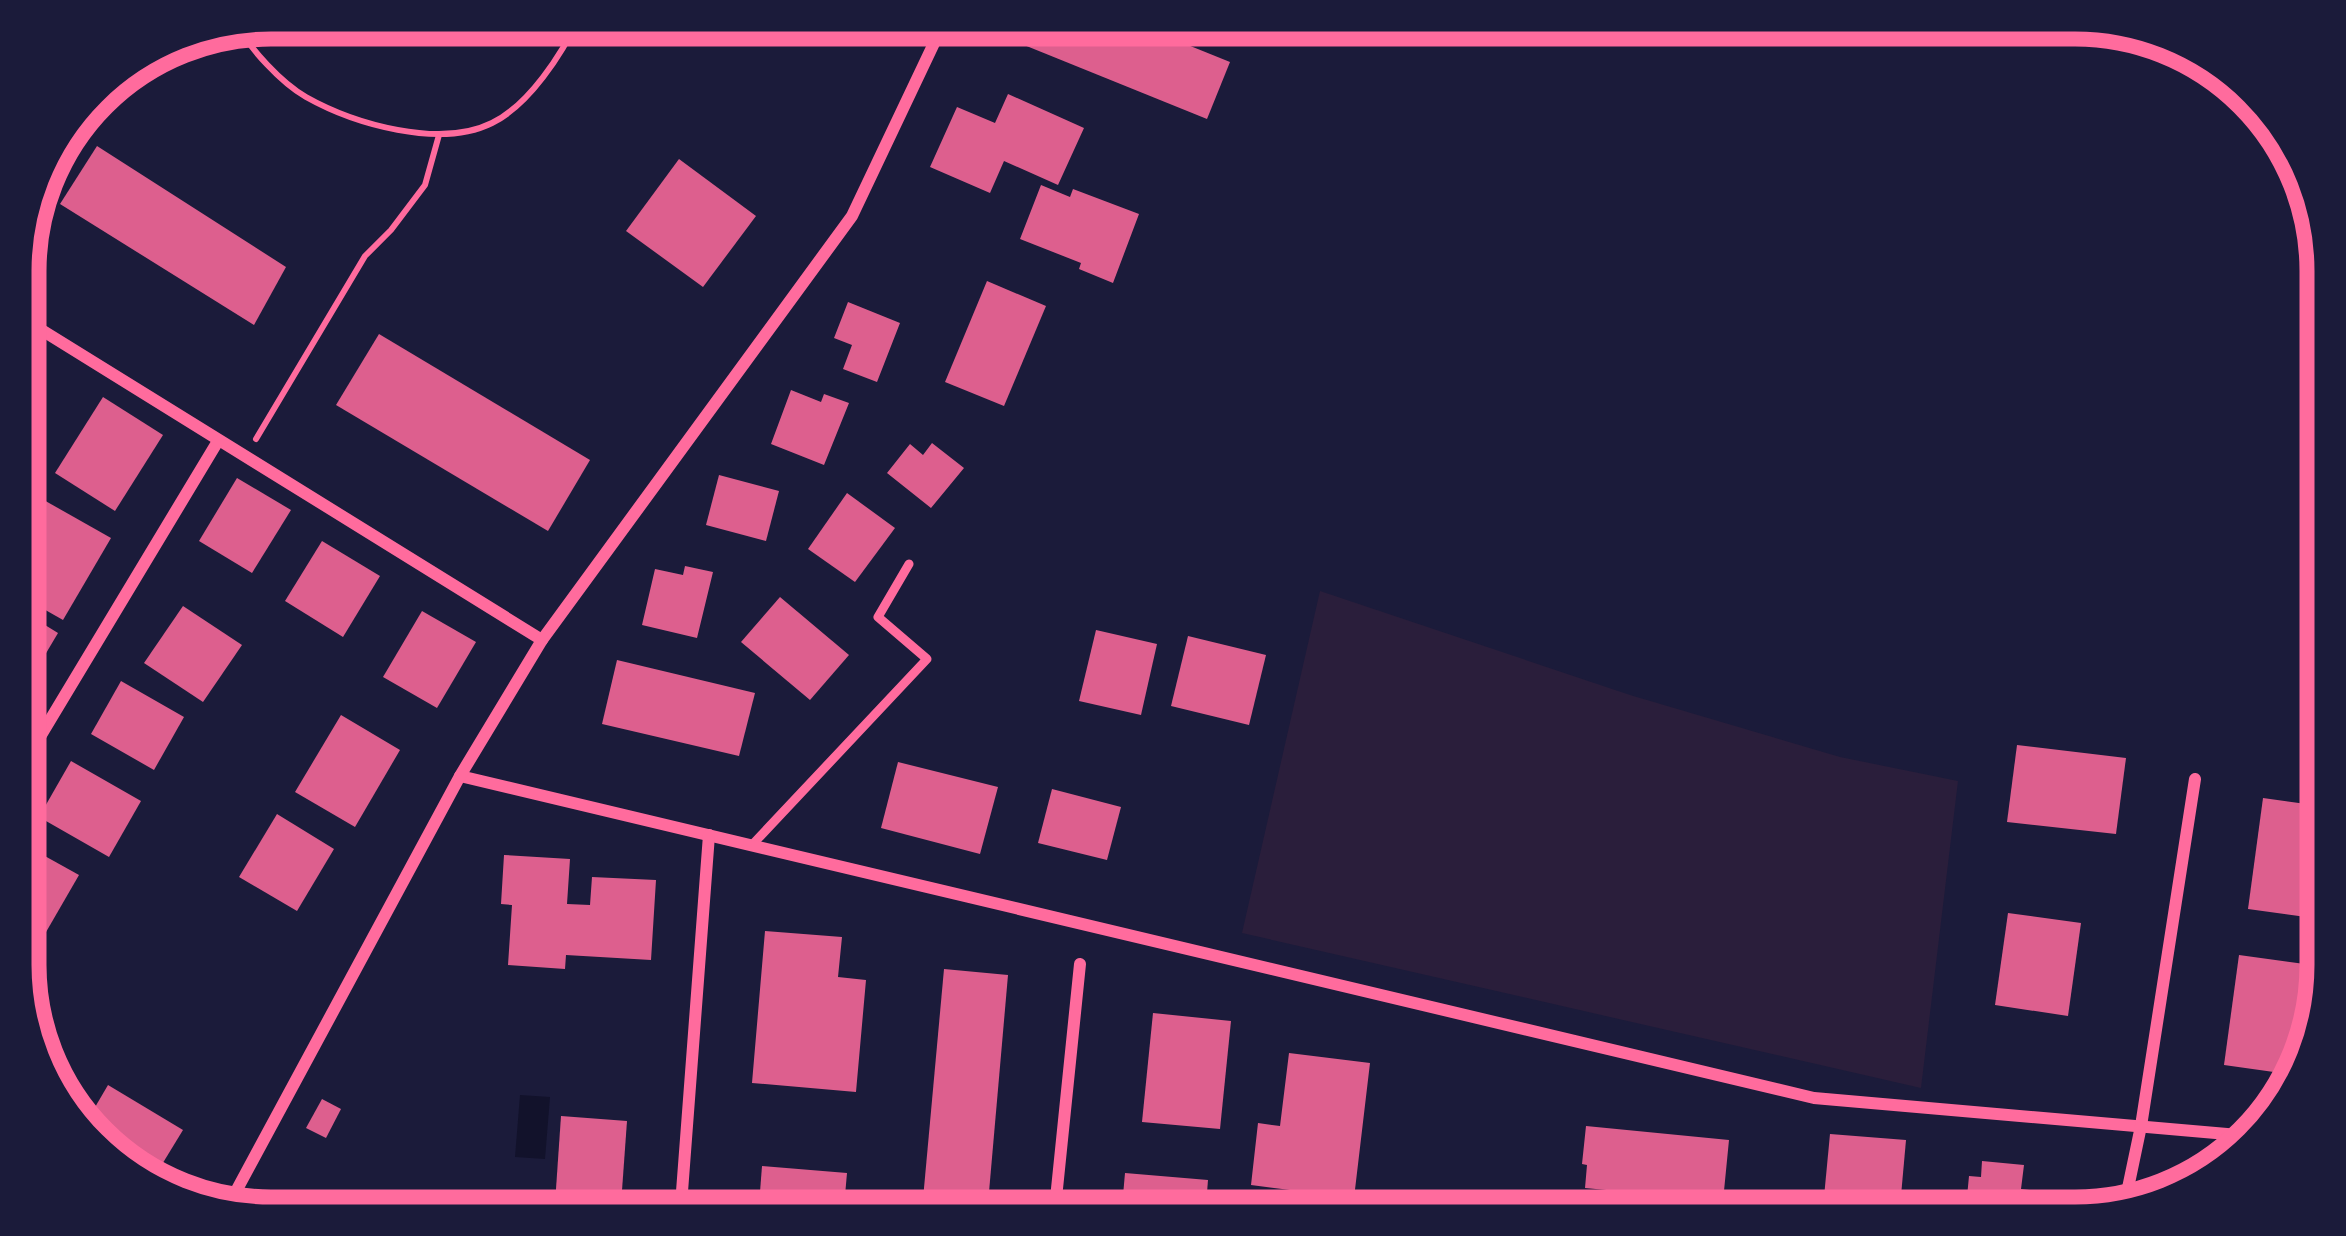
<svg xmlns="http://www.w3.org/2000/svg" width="2346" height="1236" font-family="'PT Sans',sans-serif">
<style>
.green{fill:#2a1e3b}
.water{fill:#12122b}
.building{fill:#dd5f8e}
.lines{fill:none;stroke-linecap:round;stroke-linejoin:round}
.path{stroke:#ff6b9d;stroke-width:6}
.service{stroke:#ff6b9d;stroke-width:9}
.minor{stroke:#ff6b9d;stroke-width:12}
.rim{fill:none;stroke:#ff6b9d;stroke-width:15}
</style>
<rect width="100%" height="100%" fill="#1b1b3a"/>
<path class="green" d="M1320,591L1630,695L1840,757L1958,781L1921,1088L1242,933Z"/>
<path class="water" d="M520,1095L550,1097L545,1159L515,1157Z"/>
<g class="building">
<path d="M1015,18H1121L1230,62L1207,119L1007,38Z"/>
<path d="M1008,94L1084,128L1058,185L1004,161L990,193L930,167L957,107L995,123Z"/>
<path d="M97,146L286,267L254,325L60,204Z"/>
<path d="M679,159L756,216L703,287L626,231Z"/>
<path d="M1041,185L1070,197L1073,189L1139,214L1113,283L1079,269L1081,263L1020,239Z"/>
<path d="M987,281L1046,306L1004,406L945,382Z"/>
<path d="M848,302L900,323L877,382L843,369L852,345L834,338Z"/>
<path d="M379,334L590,460L548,531L336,405Z"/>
<path d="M791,390L821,402L824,394L849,403L824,465L771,444Z"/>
<path d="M103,397L163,435L115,511L55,473Z"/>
<path d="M932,443L964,468L931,508L887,473L910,444L923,455Z"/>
<path d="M719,475L779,491L766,541L706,525Z"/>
<path d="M237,478L291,510L252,573L199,541Z"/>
<path d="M847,493L895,528L855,582L808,549Z"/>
<path d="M42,499L111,538L63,620L19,595V538Z"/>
<path d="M322,541L380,576L343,637L285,601Z"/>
<path d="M685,566L713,572L697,638L642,625L655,569L683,575Z"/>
<path d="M780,597L849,655L810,700L741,642Z"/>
<path d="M183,606L242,645L203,702L144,663Z"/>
<path d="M19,609L58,633L29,682L20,677Z"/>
<path d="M422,611L476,642L437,708L383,677Z"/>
<path d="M1096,630L1157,644L1141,715L1079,701Z"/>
<path d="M1188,636L1266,655L1249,725L1171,706Z"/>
<path d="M617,660L755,693L739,756L602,724Z"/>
<path d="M121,681L184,717L154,770L91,734Z"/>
<path d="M341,715L400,750L355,827L295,792Z"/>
<path d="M2017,745L2126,758L2116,834L2007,822Z"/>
<path d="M71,761L141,801L109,857L39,817Z"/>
<path d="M898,762L998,787L980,854L881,828Z"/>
<path d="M1052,789L1121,807L1107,860L1038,843Z"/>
<path d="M2263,798L2328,807V920L2248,909Z"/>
<path d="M277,814L334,849L297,911L239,877Z"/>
<path d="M25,845L79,875L42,939L20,927V853Z"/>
<path d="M504,855L570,859L567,904L590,905L592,877L656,880L651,960L566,955L565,969L508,965L512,905L501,904Z"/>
<path d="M2008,913L2081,923L2068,1016L1995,1005Z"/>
<path d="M765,931L842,937L838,977L866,980L856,1092L752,1083Z"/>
<path d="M2239,955L2327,967L2302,1076L2224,1065Z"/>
<path d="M20,956L41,968L21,1002L20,999Z"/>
<path d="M944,969L1008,975L987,1215L922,1210Z"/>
<path d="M1153,1013L1231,1021L1220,1129L1142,1122Z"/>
<path d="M1289,1053L1370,1063L1354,1198L1251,1185L1258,1123L1280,1126Z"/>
<path d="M108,1085L183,1130L150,1184L84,1126Z"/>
<path d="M322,1099L341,1109L326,1138L306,1128Z"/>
<path d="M561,1116L627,1121L620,1218H554Z"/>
<path d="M1586,1126L1729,1140L1723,1201L1585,1188L1587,1165L1582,1164Z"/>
<path d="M1830,1134L1906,1140L1899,1218H1822Z"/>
<path d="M1982,1161L2024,1165L2021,1189L2046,1192L2044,1218H1965L1969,1176L1981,1177Z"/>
<path d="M762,1166L847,1173L843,1218H758Z"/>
<path d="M1125,1173L1208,1180L1205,1218H1121Z"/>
<path d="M337,1198L384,1203L383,1218H335Z"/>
</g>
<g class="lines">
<g class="path">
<path d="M236,25C252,50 280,82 306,97C354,124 440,149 492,123C529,105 562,54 579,18"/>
<path d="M256,439L365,256L391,230L425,185L439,135"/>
</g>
<path class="service" d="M752,845L927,659L878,617L909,564"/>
<g class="minor">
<path d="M19,316L542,640"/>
<path d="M20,770L218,441"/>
<path d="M460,776L1814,1098L2250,1136"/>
<path d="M2124,1207L2141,1126L2195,779"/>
<path d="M227,1208L460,776L542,640L852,216L946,18"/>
<path d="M680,1218L709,835"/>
<path d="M1054,1218L1080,964"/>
</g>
</g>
<path d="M0 0H2346V1236H0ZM271 39H2075A232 232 0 0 1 2307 271V965A232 232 0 0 1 2075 1197H271A232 232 0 0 1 39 965V271A232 232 0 0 1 271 39Z" fill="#1b1b3a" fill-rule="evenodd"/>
<path class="rim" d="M271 39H2075A232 232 0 0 1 2307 271V965A232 232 0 0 1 2075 1197H271A232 232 0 0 1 39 965V271A232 232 0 0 1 271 39Z"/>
</svg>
